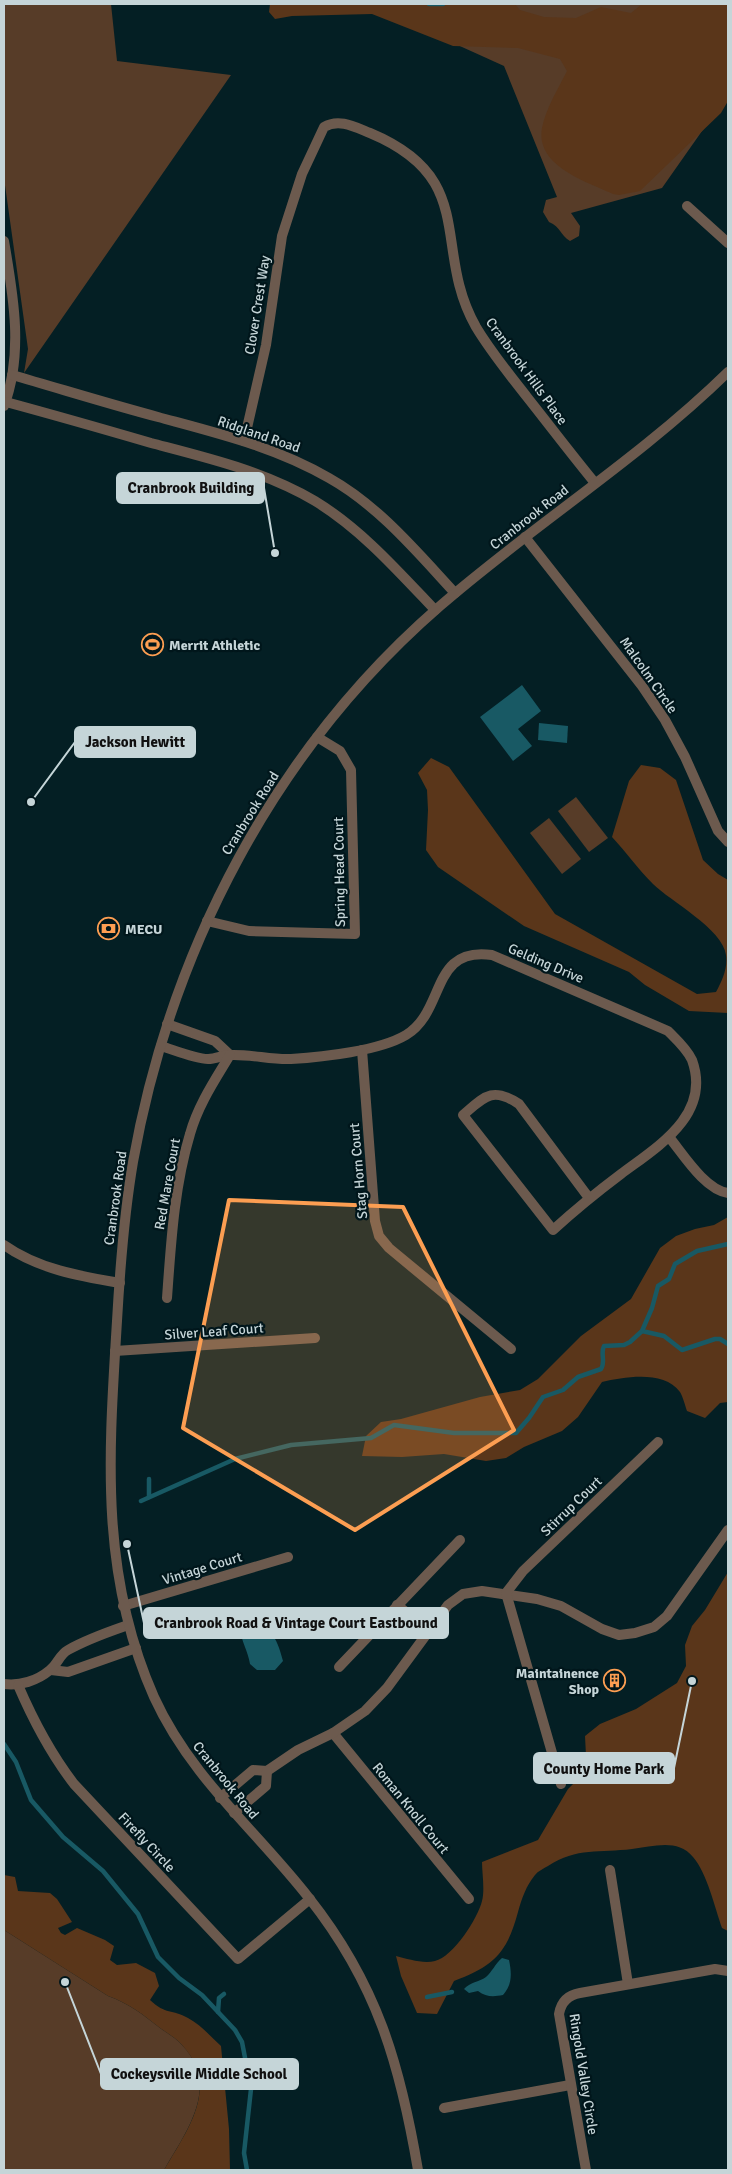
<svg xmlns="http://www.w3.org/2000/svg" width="732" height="2174" font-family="Signika,sans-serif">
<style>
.green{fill:#573c28}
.forest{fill:#5a361a}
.water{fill:#185964}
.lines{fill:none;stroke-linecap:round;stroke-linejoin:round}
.stream{stroke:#185964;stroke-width:4.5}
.minor{stroke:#6c5a4e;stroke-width:10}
.tertiary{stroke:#6c5a4e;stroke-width:10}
.marked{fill:#fc9e52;fill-opacity:0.2;stroke:#fc9e52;stroke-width:4;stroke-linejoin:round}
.labels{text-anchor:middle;stroke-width:4.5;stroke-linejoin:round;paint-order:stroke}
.street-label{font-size:14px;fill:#c5d5d8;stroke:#00161b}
.poi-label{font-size:14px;font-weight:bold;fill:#c5d5d8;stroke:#00161b;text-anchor:start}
.leader{fill:none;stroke:#c5d5d8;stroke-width:2}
.callout-dot{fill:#c5d5d8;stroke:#00161b;stroke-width:2}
.callout{fill:#c5d5d8;stroke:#c5d5d8;stroke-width:2}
.callout-label{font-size:15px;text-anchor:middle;font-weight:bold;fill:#111}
</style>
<rect width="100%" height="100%" fill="#041f24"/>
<g class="green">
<path d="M4,4H111L117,61L231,75L24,373L28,349L4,178Z"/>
<path d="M367,4H728V94L662,188L571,213L580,226L579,236L570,241C560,235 561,227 549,222L543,212L546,200L557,197L504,66Z"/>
<path d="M576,797L608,838L589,852L558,811Z"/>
<path d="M549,818L581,859L562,874L530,833Z"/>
<path d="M4,1930L108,1996C130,2004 142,2014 160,2028C167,2033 176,2038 182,2045C221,2086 187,2130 164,2170H4Z"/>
</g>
<g class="forest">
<path d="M270,4H515L520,10L544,17L576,18L601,7L631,13L642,4H728V101L721,113L640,191L619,195L613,194C587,182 535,166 542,128C546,108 558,89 567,71L560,59L518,48L453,46L372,14L292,16L275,19L269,12Z"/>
<path d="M431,758L449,767L555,914L697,994L716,992C722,981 728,968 726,955C723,929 670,901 653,884C638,869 626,852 612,837L629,781L641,765L660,768L676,780L703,860L718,874L728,880V1013L689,1011L645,985L629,972L524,926L438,867L426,850L428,810L427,790L418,773Z"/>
<path d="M728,1217V1402L720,1403L705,1418L687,1411C685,1405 683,1397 680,1392C664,1370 625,1377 602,1382L578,1417L562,1431L524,1447L506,1458L486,1461L444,1454L402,1457L362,1456L366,1436L381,1422L401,1419L480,1397L520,1390L538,1379L581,1336L631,1299L660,1248L676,1236L695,1229L714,1225Z"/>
<path d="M728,1572V1931L722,1928C715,1908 707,1873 693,1857C677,1838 653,1847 632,1849C600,1853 577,1847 548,1866C543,1869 538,1871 535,1875C526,1886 522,1898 518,1912C507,1953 494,1966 454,1981L437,2014L417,2013L401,1976L396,1956C408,1959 423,1964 435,1961C453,1957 478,1918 482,1901C485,1890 482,1873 482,1862L538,1840L568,1789L582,1775L586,1756L585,1736L600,1724L636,1709L677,1683L686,1666L685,1645L692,1626L705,1610Z"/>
<path d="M4,1875L15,1877L18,1891L50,1893L57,1899L72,1922L58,1928L61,1933L65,1935L77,1928L105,1940L114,1946L110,1960L117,1965L136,1963L155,1973L159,1986L150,2000C166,2015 172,2009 188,2018C201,2025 210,2036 221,2046L229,2129L230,2170H164C187,2130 221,2087 182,2045C176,2038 167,2033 160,2028C142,2014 130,2004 108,1996L4,1930Z"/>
</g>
<g class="water">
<path d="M522,685L541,711L518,729L532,746L513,761L480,717Z"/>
<path d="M539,723L568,726L567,743L538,740Z"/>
<path d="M247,1622C273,1631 276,1635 283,1661L275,1670H257L250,1664C248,1651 241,1641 240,1628Z"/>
<path d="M502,1958L509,1960C512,1974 512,1985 503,1995C493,1997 486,1997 478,1991L469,1993L464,1989C470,1982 479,1982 486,1977C492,1972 495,1964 502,1958Z"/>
</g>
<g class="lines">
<g class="stream">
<path d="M429,4H443"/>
<path d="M642,1331L664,1336L682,1350L715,1339H720L728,1344"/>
<path d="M149,1497V1479"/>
<path d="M141,1501L235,1459L291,1445L371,1438L394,1425L454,1433H516L529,1418L543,1397L563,1390L578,1377L601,1369C606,1362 600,1353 604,1346L624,1345L630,1342L642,1331L652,1308L658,1286L669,1279L675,1264L697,1251L728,1244"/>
<path d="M4,1744L16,1762L31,1800L63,1837L103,1871L138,1914L158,1957L179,1978L202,1995L235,2030L242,2042L251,2089L244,2153L247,2170"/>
<path d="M427,1997L452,1992"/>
<path d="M218,2012L219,1998L224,1994"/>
</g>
<g class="minor">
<path d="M687,206L728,243"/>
<path d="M244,441L266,345L282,236L302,174L324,127C339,118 355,127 370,133C480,179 431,248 476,327C491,352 509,374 527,397C550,426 572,455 595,483"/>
<path d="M525,537L642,686L665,720L685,757L718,831L728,842"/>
<path d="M207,921L249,931L355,934L351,770L340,751L317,737"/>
<path d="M167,1024L215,1041L230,1055"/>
<path d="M161,1046C174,1050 195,1059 208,1059C216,1059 223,1055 230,1055C251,1054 271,1060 291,1059C323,1057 379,1051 406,1035C446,1011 430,946 492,955L668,1031C676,1039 687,1049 692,1060C712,1115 657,1147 621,1174C597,1192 575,1210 553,1230L463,1115C484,1097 492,1086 519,1104L589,1198"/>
<path d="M362,1050L375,1221L379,1236L389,1248L511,1349"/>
<path d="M669,1137C683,1154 705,1190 728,1193"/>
<path d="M4,1245C38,1269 79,1276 120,1283"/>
<path d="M167,1298C171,1243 174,1187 190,1134C198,1105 215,1080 230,1055"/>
<path d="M115,1351L315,1338"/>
<path d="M397,1605L428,1630"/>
<path d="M123,1606L288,1557"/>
<path d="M339,1667L460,1540"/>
<path d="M51,1670L68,1672L136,1648"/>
<path d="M4,1684C20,1686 37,1681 50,1670C58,1664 59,1655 68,1650C87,1639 108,1632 128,1625"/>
<path d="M18,1685C33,1720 51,1754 74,1784L238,1959L310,1899"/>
<path d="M333,1733L469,1899"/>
<path d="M267,1771L298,1750L333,1733L365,1711L387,1688L448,1605L463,1594L482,1591L537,1599L561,1606L602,1629L619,1635L635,1633L654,1627L667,1616L728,1530"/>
<path d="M561,1784L506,1593L523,1571L658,1442"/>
<path d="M220,1798L253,1770L267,1771"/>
<path d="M234,1813L266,1786L267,1771"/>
<path d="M610,1870L628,1984"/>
<path d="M444,2108L570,2085"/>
<path d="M586,2170L559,2014C561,2002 568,1995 580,1993L715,1969L728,1971"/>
</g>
<g class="tertiary">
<path d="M4,241C13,294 24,353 4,406"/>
<path d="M12,375C61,389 109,404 158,417C217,433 276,447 329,478C379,506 417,552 455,593"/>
<path d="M6,402C54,415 103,429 151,443C208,458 264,471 315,501C361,529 398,571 435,610"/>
<path d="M418,2170C400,2064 377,1984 309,1898C256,1830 191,1778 154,1697C99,1573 109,1452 117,1321C120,1268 124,1215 133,1162C171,949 275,749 440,606C533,525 639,459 728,372"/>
</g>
</g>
<path class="marked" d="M229,1200L403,1207L514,1430L355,1530L183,1428Z"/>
<defs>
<symbol id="stadium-ring" viewBox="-11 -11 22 22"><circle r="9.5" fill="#00161b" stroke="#fc9e52" stroke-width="1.5"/><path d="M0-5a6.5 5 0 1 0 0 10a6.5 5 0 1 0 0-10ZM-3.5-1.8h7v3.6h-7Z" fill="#fc9e52"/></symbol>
<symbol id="bank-ring" viewBox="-11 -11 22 22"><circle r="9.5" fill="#00161b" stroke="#fc9e52" stroke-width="1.5"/><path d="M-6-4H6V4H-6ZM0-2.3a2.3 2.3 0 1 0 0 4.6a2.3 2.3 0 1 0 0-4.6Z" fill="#fc9e52"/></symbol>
<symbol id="building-ring" viewBox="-11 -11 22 22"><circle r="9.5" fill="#00161b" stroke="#fc9e52" stroke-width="1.5"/><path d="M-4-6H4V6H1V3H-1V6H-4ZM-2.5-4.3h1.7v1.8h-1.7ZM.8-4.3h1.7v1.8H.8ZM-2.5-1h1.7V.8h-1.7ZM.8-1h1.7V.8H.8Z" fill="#fc9e52"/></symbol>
</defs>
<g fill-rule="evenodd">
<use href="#stadium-ring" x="140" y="632" width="25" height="25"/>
<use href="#bank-ring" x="96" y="916" width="25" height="25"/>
<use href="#building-ring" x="602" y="1668" width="25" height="25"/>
</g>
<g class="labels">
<g class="street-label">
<text transform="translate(257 305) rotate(-81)" y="5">Clover Crest Way</text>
<text transform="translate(527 371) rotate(54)" y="5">Cranbrook Hills Place</text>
<text transform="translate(259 434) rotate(19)" y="5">Ridgland Road</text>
<text transform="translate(529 517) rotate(-38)" y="5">Cranbrook Road</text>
<text transform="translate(649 675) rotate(55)" y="5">Malcolm Circle</text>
<text transform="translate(250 813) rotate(-58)" y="5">Cranbrook Road</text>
<text transform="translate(339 872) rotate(-91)" y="5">Spring Head Court</text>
<text transform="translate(546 963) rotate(23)" y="5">Gelding Drive</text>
<text transform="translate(358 1171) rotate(-95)" y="5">Stag Horn Court</text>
<text transform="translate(167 1184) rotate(-80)" y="5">Red Mare Court</text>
<text transform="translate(115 1198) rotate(-82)" y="5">Cranbrook Road</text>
<text transform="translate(214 1331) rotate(-4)" y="5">Silver Leaf Court</text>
<text transform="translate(571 1506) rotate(-44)" y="5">Stirrup Court</text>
<text transform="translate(202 1568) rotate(-17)" y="5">Vintage Court</text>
<text transform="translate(226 1780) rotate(51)" y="5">Cranbrook Road</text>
<text transform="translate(411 1808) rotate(51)" y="5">Roman Knoll Court</text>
<text transform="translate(147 1842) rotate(47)" y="5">Firefly Circle</text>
<text transform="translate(584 2074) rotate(81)" y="5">Ringold Valley Circle</text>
</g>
<g class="poi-label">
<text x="169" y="650">Merrit Athletic</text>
<text x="125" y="934">MECU</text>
<text x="599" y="1678" text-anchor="end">Maintainence<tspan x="599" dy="16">Shop</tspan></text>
</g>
</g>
<path class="leader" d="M275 553L264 488M31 802L75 742M127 1544L144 1623M692 1681L674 1768M65 1982L101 2074"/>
<g class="callout-dot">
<circle cx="275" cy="553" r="5"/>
<circle cx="31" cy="802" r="5"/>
<circle cx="127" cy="1544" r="5"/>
<circle cx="692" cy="1681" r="5"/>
<circle cx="65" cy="1982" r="5"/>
</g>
<g class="callout">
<rect x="117" y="473" width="147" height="30" rx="5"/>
<rect x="75" y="727" width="120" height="30" rx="5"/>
<rect x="144" y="1608" width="304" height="30" rx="5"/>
<rect x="534" y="1753" width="140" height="30" rx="5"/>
<rect x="101" y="2059" width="197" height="30" rx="5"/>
</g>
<g class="callout-label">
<text x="191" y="493">Cranbrook Building</text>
<text x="135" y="747">Jackson Hewitt</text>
<text x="296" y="1628">Cranbrook Road &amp; Vintage Court Eastbound</text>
<text x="604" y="1774">County Home Park</text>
<text x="199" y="2079">Cockeysville Middle School</text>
</g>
<rect width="732" height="2174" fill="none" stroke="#c5d5d8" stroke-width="10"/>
</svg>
